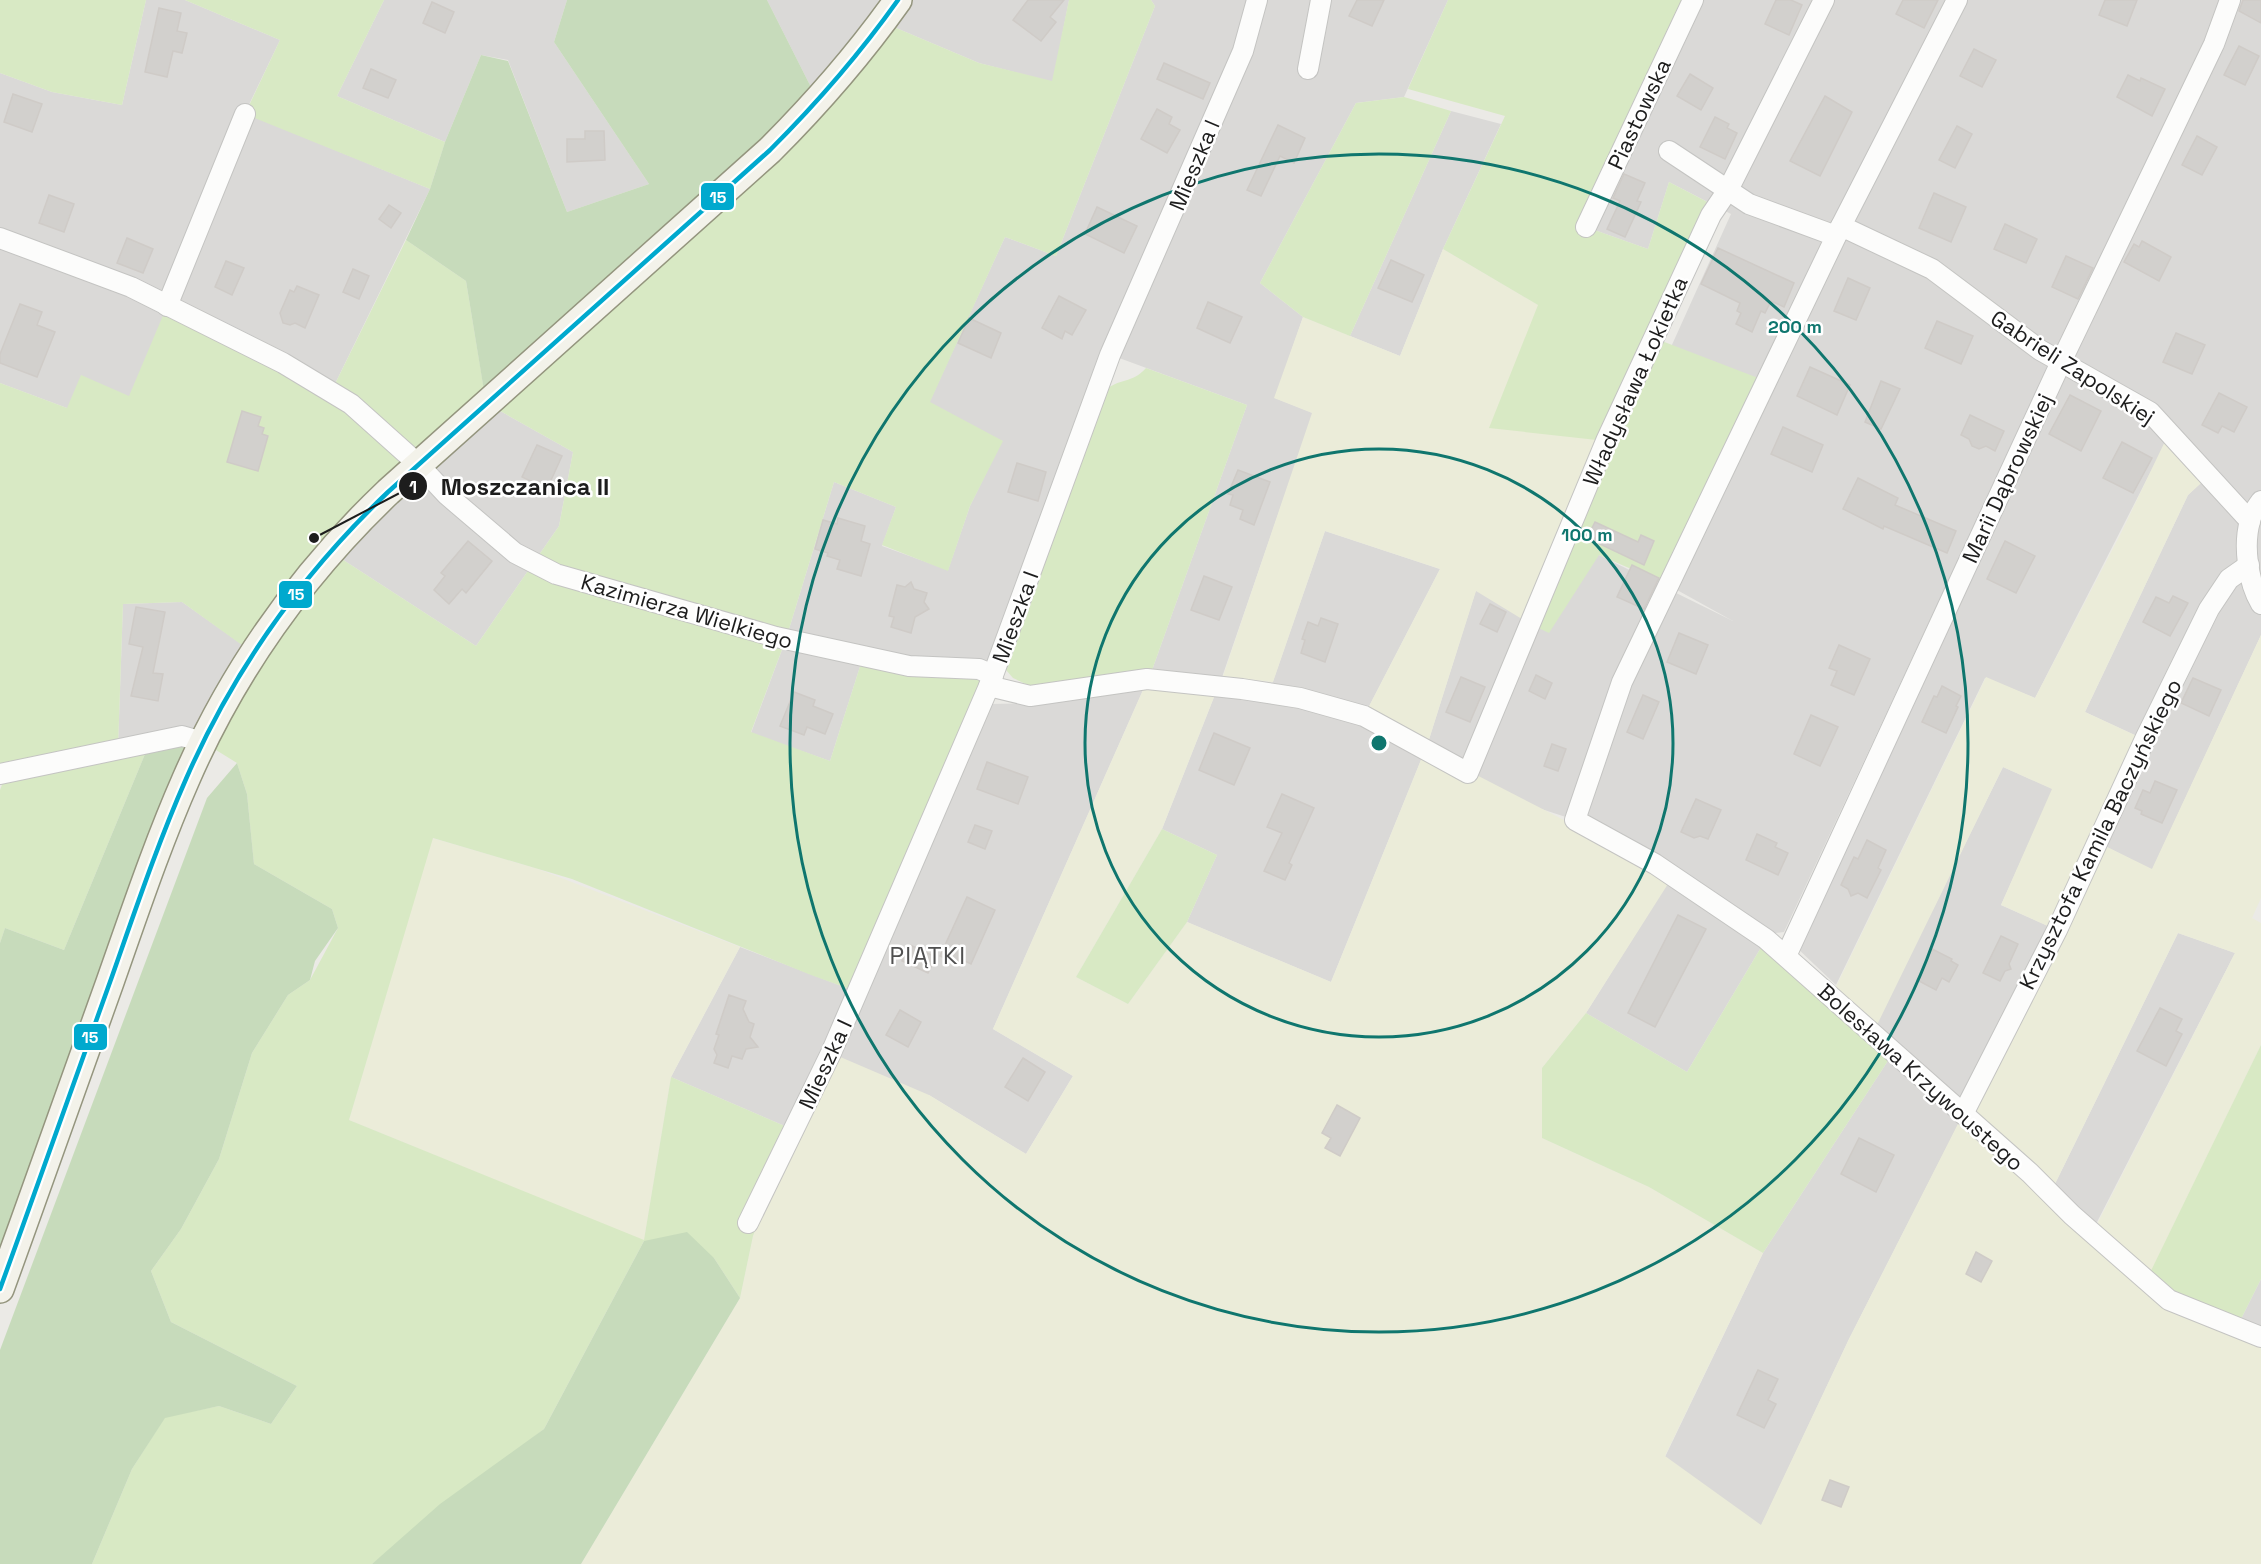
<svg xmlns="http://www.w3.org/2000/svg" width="2261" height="1564" font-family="'Space Grotesk',sans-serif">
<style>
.residential{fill:#dad9d7}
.farmland{fill:#ebecd9}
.grass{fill:#d8e9c4;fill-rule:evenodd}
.forest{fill:#c7dbbb}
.building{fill:#d2d0cd;stroke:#cfcbc7;stroke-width:1.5}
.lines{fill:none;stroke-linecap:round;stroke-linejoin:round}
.street-casing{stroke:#c4c4c2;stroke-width:22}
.secondary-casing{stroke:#94957e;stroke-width:30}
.street{stroke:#fcfcfb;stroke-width:20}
.secondary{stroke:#f3f2ea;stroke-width:27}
.bus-1-casing{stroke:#fff;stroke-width:9}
.bus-1{stroke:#00a9ce;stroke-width:4.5}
.ring{fill:none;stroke:#0f766e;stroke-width:3}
.labels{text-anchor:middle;stroke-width:5;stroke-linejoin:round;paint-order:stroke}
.street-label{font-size:22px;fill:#1d1d1d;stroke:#fff}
.neighbourhood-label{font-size:24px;letter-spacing:1.5px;fill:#505050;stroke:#fff}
.centre{fill:#0f766e;stroke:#fff;stroke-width:3}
.ring-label{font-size:18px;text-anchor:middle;font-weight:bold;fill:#0f766e;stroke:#fff;stroke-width:5;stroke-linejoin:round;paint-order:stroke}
.leader{fill:none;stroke:#1d1d1d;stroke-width:2}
.callout-dot{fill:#1d1d1d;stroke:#fff;stroke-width:2}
.mark-label{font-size:18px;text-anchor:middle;font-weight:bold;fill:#fff}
.callout-label{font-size:24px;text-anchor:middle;font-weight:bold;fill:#1d1d1d;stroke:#fff;stroke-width:5;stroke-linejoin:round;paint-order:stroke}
.line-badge{stroke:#fff;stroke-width:2}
.badge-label{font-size:16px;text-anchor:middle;font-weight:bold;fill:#fff}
</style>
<rect width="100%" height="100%" fill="#ebeae6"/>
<g class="residential">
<path d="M146,0H185L280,40L245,113L430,189L331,392L129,396L67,408L0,383V73L52,92L122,105Z"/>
<path d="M384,0H567L554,42L649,184L567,212L508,60L481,55L445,142L337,96Z"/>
<path d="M767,0H1069L1053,82L979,63L882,22L818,101Z"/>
<path d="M1151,0H1448L1404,97L1356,103L1260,283L1303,317L1275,398L1313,413L1219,686L1269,693L1325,531L1440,569L1364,716L1426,749L1476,590L1599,555L1733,621L1668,585L1671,347L1731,214L1669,182L1648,249L1586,227L1693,0H2261V635L2152,870L2103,845L2139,737L2085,712L2188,495L2208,476L2170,434L2035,698L1985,678L1836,985L1795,946L1969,584L1950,577L1784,932L1775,933L1702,884L1766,939L1687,1072L1586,1013L1672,876L1575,820L1526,804L1425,750L1331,982L1187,922L1217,855L1162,829L1218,687L1151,673L1247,405L1111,355L991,658L980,663L863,657L830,761L751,733L786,639L834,482L896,507L882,546L948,570L970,506L1002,441L929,403L1005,237L1056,256L1155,6Z"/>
<path d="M1451,111L1501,124L1443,249L1400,356L1350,336Z"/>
<path d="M486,403L573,452L559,526L476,646L331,552Z"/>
<path d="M182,602L254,653L203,742L118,748L123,604Z"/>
<path d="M1143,690L993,1029L1073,1076L1026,1154L929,1095L794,1130L671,1077L740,947L857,992L989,704L1040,703Z"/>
<path d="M2003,767L2053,789L2001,905L2057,930L1849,1339L1761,1526L1665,1457L1763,1253L1893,1053L1875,1027Z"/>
<path d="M2178,933L2235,953L2095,1226L2053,1188Z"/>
<path d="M2261,1279V1337L2237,1327Z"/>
</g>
<g class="farmland">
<path d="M1443,249L1538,305L1606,441L1530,624L1476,591L1426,749L1673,876L1586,1013L1542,1068V1138L1649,1187L1763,1253L1665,1456L1761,1525L1849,1339L1963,1114L2093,1232L2235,953L2178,933L2053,1188L1979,1120L1975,1107L2103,845L2152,869L2261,635V898L2252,918L2261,923V1045L2147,1281L2261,1337V1564H581L740,1298L753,1236L794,1130L831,1053L929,1095L1026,1154L1073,1076L993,1029L1143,690L1216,692L1162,829L1076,977L1128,1004L1187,922L1331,982L1425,750L1364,716L1440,569L1325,531L1273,682L1223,676L1312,413L1274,398L1303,317L1400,356Z"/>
<path d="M2169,433L2209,476L2188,495L2085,712L2139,737L2050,927L2001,905L2052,789L2003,767L1876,1027L1831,997L1986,677L2035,698L2121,533Z"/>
<path d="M432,838L538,869L740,947L671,1077L644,1241L349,1120Z"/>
</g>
<g class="grass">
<path d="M0,0H146L122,105L52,92L0,73Z"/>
<path d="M185,0H384L337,96L445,142L430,189L245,114L280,40Z"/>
<path d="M1069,0H1151L1155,6L1056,256L1005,237L930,402L1003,441L970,506L948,571L882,545L896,507L834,482L786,639L751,732L830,761L863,657L979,669L989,686L858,992L811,975L572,879L433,838L349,1120L644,1240L671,1077L794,1130L753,1236L740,1298L714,1258L644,1241L544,1429L372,1564H92L132,1469L165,1417L219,1406L271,1424L297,1386L171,1322L151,1271L181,1229L219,1159L252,1053L288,995L310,980L338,928L332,909L254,864L247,794L237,763L203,742L253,653L182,602L123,604L118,748L150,742L64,950L5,928L0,943V790L6,774H0V383L67,408L81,375L129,396L167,306L331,392L406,240L466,281L486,402L882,22L979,63L1052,81ZM486,403L573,452L559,526L476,646L331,552Z"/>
<path d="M1448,0H1693L1586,227L1648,249L1669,182L1717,207L1654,338L1766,381L1668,585L1599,555L1549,633L1530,624L1606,441L1489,428L1538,305L1443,249L1505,116L1408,89Z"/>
<path d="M1404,97L1451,111L1350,336L1303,317L1260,283L1356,103Z"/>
<path d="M1146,368L1247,405L1151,673L1049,690L1030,686L1013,678L1006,670V660L1106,390C1119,378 1132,384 1146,368Z"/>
<path d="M1162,829L1217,855L1187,922L1128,1004L1076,977Z"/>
<path d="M1766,939L1893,1053L1763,1253L1649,1187L1542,1138V1068L1586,1013L1687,1072Z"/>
<path d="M2261,1045V1279L2237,1327L2146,1281Z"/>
</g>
<g class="forest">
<path d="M567,0H767L818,101L486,403L466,281L406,240L430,189L445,142L481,55L508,61L567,212L649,184L554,42Z"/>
<path d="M150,742H203L0,1289V943L5,928L64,950Z"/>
<path d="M237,763L247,794L254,864L332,909L338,928L315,961L310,980L288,995L252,1053L219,1159L181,1229L151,1271L171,1322L297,1386L271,1424L219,1406L165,1418L132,1469L92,1564H0V1350L207,798Z"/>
<path d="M687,1232L714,1258L740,1298L581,1564H372L440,1504L544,1429L644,1241Z"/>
</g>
<g class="building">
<path d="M1028,0H1064L1050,17L1056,22L1041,41L1013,20Z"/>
<path d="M1357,0H1384L1372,26L1349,16Z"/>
<path d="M1776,0H1791L1802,5L1789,35L1765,24Z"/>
<path d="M1903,0H1938L1924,28L1896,14Z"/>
<path d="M2105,0H2137L2127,26L2099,15Z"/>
<path d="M2243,0H2261V23L2239,11Z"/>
<path d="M432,2L454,12L445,33L423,23Z"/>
<path d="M159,8L181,13L177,31L187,33L182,53L173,51L167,77L145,72Z"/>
<path d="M2239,46L2259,56L2245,85L2224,75Z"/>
<path d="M1974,49L1996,60L1982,87L1960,76Z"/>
<path d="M1164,63L1210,83L1203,99L1157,79Z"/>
<path d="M371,69L396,80L388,98L363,88Z"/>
<path d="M1690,74L1713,88L1701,110L1677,96Z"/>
<path d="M2128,75L2140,81L2141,78L2165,89L2152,116L2117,97Z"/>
<path d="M13,94L42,104L32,132L4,122Z"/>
<path d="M1825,96L1852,112L1820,176L1790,161Z"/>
<path d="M1157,109L1172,117L1169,124L1180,130L1167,153L1141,139Z"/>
<path d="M1715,117L1729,124L1727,128L1737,133L1725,159L1700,147Z"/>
<path d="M1278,125L1305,138L1294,163L1280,156L1261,196L1247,190Z"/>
<path d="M1957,126L1972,134L1955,168L1939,160Z"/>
<path d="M585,131H604L605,160L567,162V139H585Z"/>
<path d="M2197,136L2217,147L2202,175L2182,165Z"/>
<path d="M1624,174L1645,183L1637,201L1641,202L1625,237L1607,229L1620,201L1613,198Z"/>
<path d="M1934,193L1966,207L1951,242L1919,228Z"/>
<path d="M49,195L74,204L64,232L39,223Z"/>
<path d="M389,205L401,213L391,228L379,219Z"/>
<path d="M1097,207L1137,226L1124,253L1085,234Z"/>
<path d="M2005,224L2037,239L2026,263L1994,249Z"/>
<path d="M127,238L153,249L143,273L117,263Z"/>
<path d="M2142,241L2171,257L2159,281L2124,262L2134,244L2139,247Z"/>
<path d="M1718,248L1794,283L1784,307L1771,301L1765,313L1761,311L1752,332L1736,324L1741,313L1737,311L1740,303L1701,284Z"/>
<path d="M2066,256L2093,268L2078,299L2052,287Z"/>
<path d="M1391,260L1424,275L1412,302L1378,288Z"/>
<path d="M226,261L244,268L232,295L215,287Z"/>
<path d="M353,269L369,276L359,299L343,292Z"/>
<path d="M1848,278L1870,288L1856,320L1834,311Z"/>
<path d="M297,286L319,295L305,328L295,323L290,325L283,323L280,313L290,290L294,292Z"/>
<path d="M1059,296L1086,310L1072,335L1065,331L1062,339L1042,328Z"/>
<path d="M1208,302L1242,317L1230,343L1197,328Z"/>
<path d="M20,304L42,312L37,325L55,332L37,377L0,363V354Z"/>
<path d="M969,318L1001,333L991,358L958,343Z"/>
<path d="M1937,321L1973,336L1961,364L1925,348Z"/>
<path d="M2176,333L2205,345L2192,374L2163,362Z"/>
<path d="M1810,367L1850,385L1837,415L1797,396Z"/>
<path d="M1881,381L1900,389L1881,429L1865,422Z"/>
<path d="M2219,393L2247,407L2234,432L2222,426L2218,433L2202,425Z"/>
<path d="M2070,395L2101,411L2081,451L2049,434Z"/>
<path d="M242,411L261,417L258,426L264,428L262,434L268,436L258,471L227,462Z"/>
<path d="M1970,415L2004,431L1995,451L1986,446L1979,449L1972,446L1969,439L1961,435Z"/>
<path d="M1783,427L1823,445L1812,472L1771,454Z"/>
<path d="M2122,442L2152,458L2133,493L2103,478Z"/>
<path d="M537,445L562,456L547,489L522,477Z"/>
<path d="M1017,463L1046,472L1038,501L1008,492Z"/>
<path d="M1238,470L1270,482L1254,525L1240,519L1243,510L1230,505L1233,495L1228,494Z"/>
<path d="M1858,478L1898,498L1895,505L1956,531L1947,553L1884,526L1883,529L1843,509Z"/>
<path d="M838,518L865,526L861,541L870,544L861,576L837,569L840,560L827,556L828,553L815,549L823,520L837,524Z"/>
<path d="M1595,522L1638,542L1641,535L1654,541L1644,565L1587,538Z"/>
<path d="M468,541L492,561L466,593L462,589L449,604L434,590L445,576L441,573Z"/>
<path d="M2005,541L2035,556L2016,593L1987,579Z"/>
<path d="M1632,565L1659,578L1644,609L1617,597Z"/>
<path d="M1204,576L1232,587L1219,620L1191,610Z"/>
<path d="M911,582L914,589L927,593L924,602L929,609L915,617L911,633L891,627L894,617L889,616L897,585L905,587Z"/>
<path d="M2173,596L2188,603L2170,636L2143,622L2156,597L2169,603Z"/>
<path d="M1490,604L1506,612L1497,632L1480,624Z"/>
<path d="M136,607L165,612L153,673L163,674L158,701L131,696L143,647L129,644Z"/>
<path d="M1321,618L1338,624L1325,662L1301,653L1305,640L1302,639L1308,622L1318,626Z"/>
<path d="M1679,633L1708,645L1696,674L1667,662Z"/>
<path d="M1839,645L1870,659L1854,695L1831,685L1837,671L1829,668Z"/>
<path d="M1536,675L1552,683L1545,699L1529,691Z"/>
<path d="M1461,677L1485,687L1470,722L1446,712Z"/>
<path d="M2193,678L2221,690L2209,716L2181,703Z"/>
<path d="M1942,686L1961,696L1956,706L1958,707L1946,733L1922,722L1934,696L1937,697Z"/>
<path d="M794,692L815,700L813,706L833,714L825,734L807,727L804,735L780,726Z"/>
<path d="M1643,695L1659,702L1643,739L1627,732Z"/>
<path d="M1811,715L1838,727L1820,766L1794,754Z"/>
<path d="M1214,733L1250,748L1234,785L1199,770Z"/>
<path d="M1552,744L1566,749L1558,771L1544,766Z"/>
<path d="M987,762L1028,777L1018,804L977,789Z"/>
<path d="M2155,781L2177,790L2162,823L2141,814L2142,811L2135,808L2143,790L2150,793Z"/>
<path d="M1282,794L1314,808L1289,863L1292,865L1285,880L1264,871L1282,833L1267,827Z"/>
<path d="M1696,799L1721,810L1708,839L1700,836L1694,838L1681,832Z"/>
<path d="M975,825L992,831L985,849L968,842Z"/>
<path d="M1757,834L1777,843L1775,847L1788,853L1778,875L1746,860Z"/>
<path d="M1867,840L1886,850L1878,868L1881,870L1867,898L1858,893L1851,896L1848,889L1841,885L1854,857L1858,859Z"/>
<path d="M967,897L995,910L971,964L959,958L957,964L940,956Z"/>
<path d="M1678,915L1706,929L1655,1027L1628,1013Z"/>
<path d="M2001,936L2018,944L2009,964L2011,969L2005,971L2000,981L1983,973Z"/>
<path d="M910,945L936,957L928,973L902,961Z"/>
<path d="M1932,949L1952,959L1951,961L1958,965L1949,982L1942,978L1936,990L1917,980Z"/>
<path d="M729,995L746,1001L743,1009L749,1022L754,1024L750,1037L758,1047L746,1049L742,1059L732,1056L728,1068L714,1063L717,1055L714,1049L719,1035L716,1034Z"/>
<path d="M2160,1008L2182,1019L2176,1031L2182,1034L2166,1066L2137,1051Z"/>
<path d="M900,1010L921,1022L908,1047L886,1035Z"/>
<path d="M1023,1058L1045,1072L1028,1101L1005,1087Z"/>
<path d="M1337,1105L1360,1118L1340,1156L1325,1148L1331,1138L1322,1133Z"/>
<path d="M1859,1138L1894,1155L1876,1192L1841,1174Z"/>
<path d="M1976,1252L1992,1261L1981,1282L1966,1274Z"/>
<path d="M1758,1370L1778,1379L1768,1400L1776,1404L1764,1428L1737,1415Z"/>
<path d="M1830,1480L1849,1487L1841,1507L1822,1500Z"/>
</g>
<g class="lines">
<defs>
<g id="street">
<path d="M1957,0L1841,226L1622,682L1575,820L1655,864L1766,939L2030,1173L2072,1215L2169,1300L2261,1337"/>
<path d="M1308,69L1321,0"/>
<path d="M1669,151L1749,204L1836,236"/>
<path d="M1841,226L1932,269L2040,350L2150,412L2250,521"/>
<path d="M1586,227L1693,0"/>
<path d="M0,238L131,287L283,363L351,404L418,464L447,495L515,553L556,574L776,637L909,666L979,669L993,675"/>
<path d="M167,306L245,114"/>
<path d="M2261,501C2257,507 2251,514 2250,521C2243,546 2248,582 2261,604"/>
<path d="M989,686L1030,696L1147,679L1242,689L1300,698L1364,716L1468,773L1606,441L1711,215L1728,190L1824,0"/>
<path d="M0,774L182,736L203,742"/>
<path d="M1786,956L2061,362L2214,44L2230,0"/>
<path d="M1963,1114L2057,930L2146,737L2209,609L2229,579L2249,565"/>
<path d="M748,1223L831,1053L989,686L1110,355L1243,51L1257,0"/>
</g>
<path id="secondary" d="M0,1289C37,1187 73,1085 110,982C134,914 157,845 186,779C233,671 302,574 388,492L770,150C817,103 859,55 898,0"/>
</defs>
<use href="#street" class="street-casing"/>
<use href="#secondary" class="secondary-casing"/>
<use href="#street" class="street"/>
<use href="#secondary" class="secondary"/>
<defs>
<path id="bus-1" d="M0,1289C37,1187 73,1085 110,982C134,914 157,845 186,779C233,671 302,574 388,492L770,150C817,103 859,55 898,0"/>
</defs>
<use href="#bus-1" class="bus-1-casing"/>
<use href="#bus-1" class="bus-1"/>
</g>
<g class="ring">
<circle cx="1379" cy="743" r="294"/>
<circle cx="1379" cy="743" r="589"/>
</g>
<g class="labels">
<g class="street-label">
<text transform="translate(1639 114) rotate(-65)" y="8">Piastowska</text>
<text transform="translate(1194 165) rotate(-67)" y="8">Mieszka I</text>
<text transform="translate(2073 367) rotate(33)" y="8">Gabrieli Zapolskiej</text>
<text transform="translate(1635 381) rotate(-66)" y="8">Władysława Łokietka</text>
<text transform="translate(2007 478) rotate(-65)" y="8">Marii Dąbrowskiej</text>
<text transform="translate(687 611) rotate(16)" y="8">Kazimierza Wielkiego</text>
<text transform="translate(1015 617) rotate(-70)" y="8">Mieszka I</text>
<text transform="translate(2100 834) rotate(-64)" y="8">Krzysztofa Kamila Baczyńskiego</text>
<text transform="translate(825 1064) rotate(-65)" y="8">Mieszka I</text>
<text transform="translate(1921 1077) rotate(42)" y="8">Bolesława Krzywoustego</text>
</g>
<g class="neighbourhood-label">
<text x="928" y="964">PIĄTKI</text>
</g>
</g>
<circle cx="1379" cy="743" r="9" class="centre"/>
<g class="ring-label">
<text x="1795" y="333">200 m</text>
<text x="1587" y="541">100 m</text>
</g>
<path class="leader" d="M314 538L413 486"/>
<g class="callout-dot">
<circle cx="314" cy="538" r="6"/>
<circle cx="413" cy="486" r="15"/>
</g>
<g class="mark-label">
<text x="413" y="493">1</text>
</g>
<g class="callout-label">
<text x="525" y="495">Moszczanica II</text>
</g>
<g class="line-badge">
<rect x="700" y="182" width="35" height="29" rx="6" fill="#00a9ce"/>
<rect x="278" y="580" width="35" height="29" rx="6" fill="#00a9ce"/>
<rect x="73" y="1023" width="35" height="28" rx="6" fill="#00a9ce"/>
</g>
<g class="badge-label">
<text x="718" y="203">15</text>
<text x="296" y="600">15</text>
<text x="90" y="1043">15</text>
</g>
</svg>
